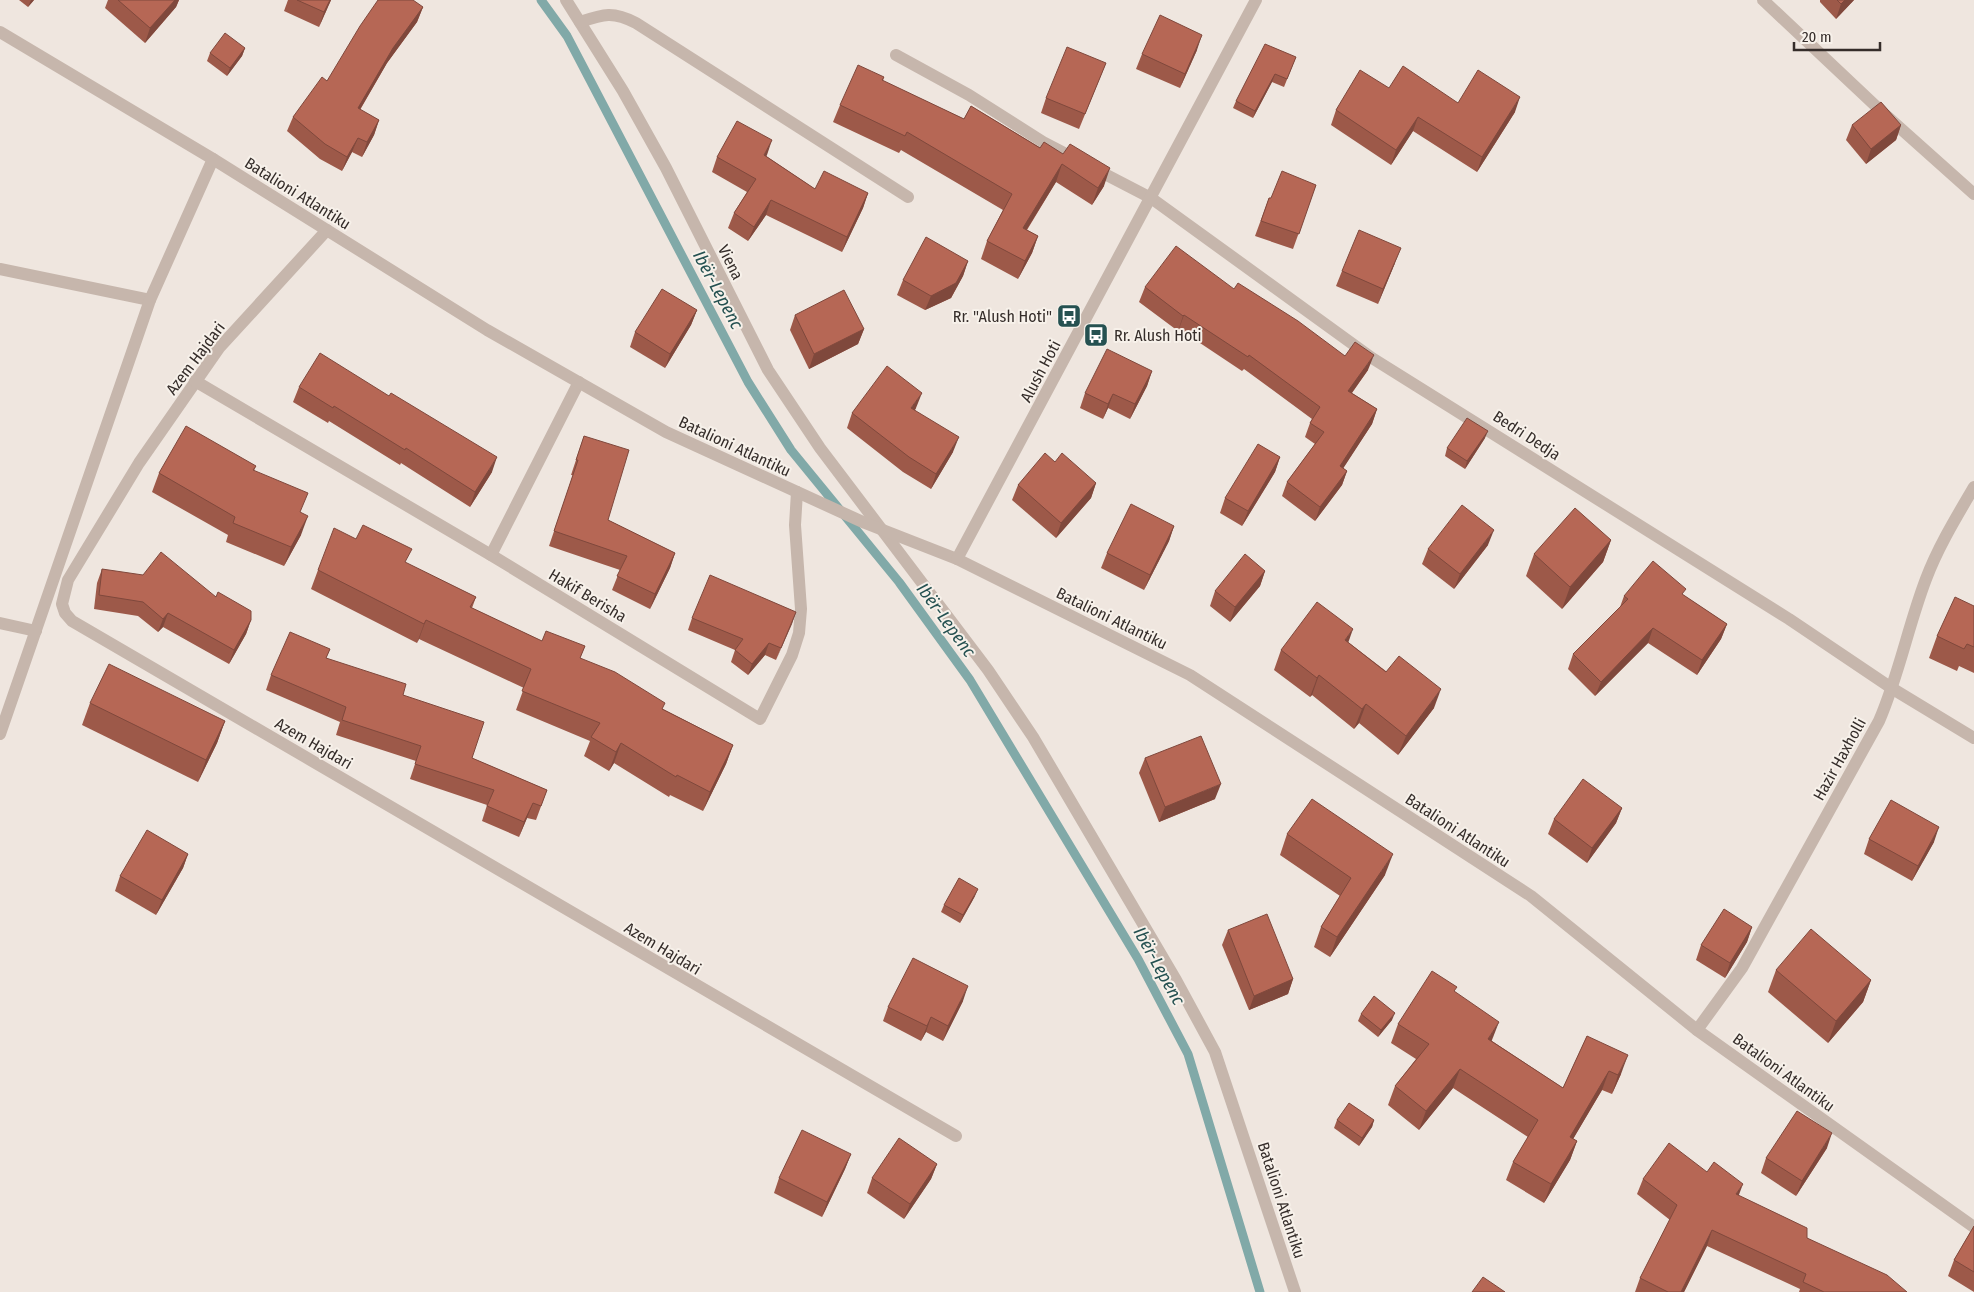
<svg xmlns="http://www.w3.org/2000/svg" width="1974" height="1292" font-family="'Fira Sans Condensed',sans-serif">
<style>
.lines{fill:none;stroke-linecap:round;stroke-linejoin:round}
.stream{stroke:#81a9a8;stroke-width:9}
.minor{stroke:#c6b6ac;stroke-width:12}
.tertiary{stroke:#c6b6ac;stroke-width:12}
.wall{fill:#9d5949}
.shaded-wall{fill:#7f483c}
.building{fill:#b66755;stroke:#7f483c}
.labels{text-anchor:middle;stroke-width:4;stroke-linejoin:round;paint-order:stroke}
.street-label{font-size:16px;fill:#352d2a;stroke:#f7f1ea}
.poi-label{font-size:16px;fill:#352d2a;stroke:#f7f1ea;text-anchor:end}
.water-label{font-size:18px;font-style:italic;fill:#255151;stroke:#f7f1ea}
</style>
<rect width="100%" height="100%" fill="#efe6df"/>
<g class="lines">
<path class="stream" d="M541,0L567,36L748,382L791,450L899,582L970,680L1138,959L1188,1054L1260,1292"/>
<g class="minor">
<path d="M566,0L623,91L666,168L768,370L820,448L988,670L1033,737L1176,980L1215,1052L1295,1292"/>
<path d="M1763,0L1881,111L1974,194"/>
<path d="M580,22C604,14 613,11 636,23L908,197"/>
<path d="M896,55L969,95L1043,142L1151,198L1372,358L1789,619L1893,689L1974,738"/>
<path d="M327,230L219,348L139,463L68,580L62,604L65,613L72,621C367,792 660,966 956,1136"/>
<path d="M0,269L150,300"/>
<path d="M195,381L491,555L760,719L792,655L799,633L801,609L795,525L797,492"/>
<path d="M491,555L579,382"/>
<path d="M0,623L36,631"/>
<path d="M0,734L150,300L213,159"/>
<path d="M1697,1030L1742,968L1879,721C1899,675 1908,626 1926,579C1938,547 1957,516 1974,487"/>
</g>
<g class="tertiary">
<path d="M0,32L213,159L487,330L666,432L865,523L957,559L1190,675L1531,896L1697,1030L1974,1227"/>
<path d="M957,559L1256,0"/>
</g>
</g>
<g class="wall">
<path d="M19,0H34L28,7Z"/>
<path d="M108,0H179L176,7L145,43L105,8Z"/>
<path d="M288,0H331L319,27L284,11Z"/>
<path d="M1820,0H1854L1836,19L1820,2Z"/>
<path d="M423,7L417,22L387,63L360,110L379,120L374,135L362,157L352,152L342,171L320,159L287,131L293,117L327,81Z"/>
<path d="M245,48L242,56L227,76L207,61L210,53Z"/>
<path d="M1197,50L1180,88L1136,69L1142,54Z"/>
<path d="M1296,57L1284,87L1272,82L1253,118L1233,108L1236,101Z"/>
<path d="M1106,63L1079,129L1041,113L1046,98Z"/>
<path d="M884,77L883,81L964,119L971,106L1104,186L1092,205L1056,182L1027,230L1038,236L1032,253L1018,279L981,259L987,241L1003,210L901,150L899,153L833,122L840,105Z"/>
<path d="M1389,88L1458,103L1515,112L1477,172L1413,131L1391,165L1331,125L1336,110Z"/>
<path d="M1852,125H1901L1896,140L1866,164L1846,140Z"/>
<path d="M766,156L815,189L868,193L863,208L842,252L766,215L748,241L728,228L734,213L747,192L712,172L717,157Z"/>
<path d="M1316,185L1293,249L1255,236L1269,198H1271Z"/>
<path d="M968,261L963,276L951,298L925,310L897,295L903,280Z"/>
<path d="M1395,263L1378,304L1336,286L1342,271Z"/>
<path d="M1145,287L1234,289L1368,370L1352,393L1377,409L1372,424L1343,468L1347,471L1342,485L1315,521L1282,496L1287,482L1315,444L1305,437L1310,423L1312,419L1244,369L1242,371L1179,329L1178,331L1139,302Z"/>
<path d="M697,310L691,325L665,368L630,347L635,332Z"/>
<path d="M795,315L864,329L858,344L809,369L790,330Z"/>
<path d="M1152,371L1147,386L1130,419L1108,408L1103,419L1080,408L1085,393Z"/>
<path d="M299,387L492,472L470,507L401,463L400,465L329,421L328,423L293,402Z"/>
<path d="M916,408L915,410L953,452L931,489L903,472L847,428L852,413Z"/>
<path d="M584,436L608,520L675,553L670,568L650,609L612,590L620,570L549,546L573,475H571Z"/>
<path d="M1485,438L1465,469L1445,456L1447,448Z"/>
<path d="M1280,457L1275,472L1242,526L1220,513L1225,498Z"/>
<path d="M1055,462L1096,483L1091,498L1056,538L1012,500L1018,485Z"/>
<path d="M256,466L254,471L300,512L301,535L284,566L226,542L228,535L152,492L159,473Z"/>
<path d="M1174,526L1169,541L1144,590L1101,568L1107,553Z"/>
<path d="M1611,540L1603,562L1562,609L1526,576L1534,554Z"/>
<path d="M1488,545L1454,589L1422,564L1428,549Z"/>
<path d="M406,563L476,597L472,608L542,641L585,646L580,658L663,709L733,745L726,764L703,811L670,795L669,797L614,763L609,771L584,756L590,741L516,710L524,688L419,639L417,643L311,589L318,570Z"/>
<path d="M102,569L216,597L251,620L246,634L229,664L163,627L158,632L138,616L94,609L97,583Z"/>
<path d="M1265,571L1260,586L1230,622L1210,606L1215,591Z"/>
<path d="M1683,595L1727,624L1721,639L1697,675L1648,643L1595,696L1568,669L1573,654L1620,607L1624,596Z"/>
<path d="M1974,606V673L1959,666L1957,671L1929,658L1937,636Z"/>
<path d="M796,612L776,660L765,655L748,675L731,662L735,650L688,630L692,618Z"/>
<path d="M1348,642L1434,708L1398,755L1359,723L1354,729L1312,695L1310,697L1274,670L1281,650Z"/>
<path d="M330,649L326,658L403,695L472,758L547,790L536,820L527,818L519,837L482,821L487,805L410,779L416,761L336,735L340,722L266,690L271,675Z"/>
<path d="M90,703L225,721L217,743L198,782L82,725Z"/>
<path d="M1145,758L1215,799L1159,822L1139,773Z"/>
<path d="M1622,808L1616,823L1587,863L1548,834L1554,819Z"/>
<path d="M1287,834L1385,875L1330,957L1314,947L1321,927L1340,896L1280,855Z"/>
<path d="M1869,839L1934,842L1912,881L1864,854Z"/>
<path d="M188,854L183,868L156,915L115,891L120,876Z"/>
<path d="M975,896L960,923L941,912L944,905Z"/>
<path d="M1752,927L1747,942L1725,978L1696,960L1701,945Z"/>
<path d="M1228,930L1293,979L1288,994L1249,1010L1222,945Z"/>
<path d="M1776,970L1871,980L1863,1002L1828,1043L1768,992Z"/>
<path d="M1455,992L1492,1041L1563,1088L1587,1036L1621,1074L1612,1094L1602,1090L1573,1139L1577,1141L1570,1160L1544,1203L1506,1180L1513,1162L1528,1137L1453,1088L1419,1130L1388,1105L1395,1086L1416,1059L1391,1043L1398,1024Z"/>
<path d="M963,1001L943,1041L926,1032L921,1041L883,1021L888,1007Z"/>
<path d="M1361,1014L1392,1020L1378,1037L1358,1021Z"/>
<path d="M1337,1120H1374L1372,1127L1359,1146L1334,1128Z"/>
<path d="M1827,1148L1796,1196L1761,1173L1766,1158Z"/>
<path d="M851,1154L845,1169L822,1217L774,1193L779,1178Z"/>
<path d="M937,1164L931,1179L904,1219L867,1193L872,1178Z"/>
<path d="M1643,1179L1739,1196L1807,1238L1907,1292H1799L1800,1289L1707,1246L1684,1292H1635L1640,1278L1670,1220L1637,1194Z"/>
<path d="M1974,1226V1292L1948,1276L1954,1260Z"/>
</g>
<g class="shaded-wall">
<path d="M31,0H34L28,7Z"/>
<path d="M175,0H179L176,7L145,43L150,28Z"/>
<path d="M330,0H331L319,27L324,12Z"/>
<path d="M1845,0H1854L1836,19L1841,4Z"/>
<path d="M423,7L417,22L387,63L352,123L358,108L393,48Z"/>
<path d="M1202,35L1197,50L1180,88L1185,74Z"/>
<path d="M245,48L242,56L227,76L230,68Z"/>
<path d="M1275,74L1272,82L1253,118L1255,111Z"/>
<path d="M1520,97L1515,112L1477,172L1482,157Z"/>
<path d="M1418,117L1413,131L1391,165L1396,150Z"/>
<path d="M379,120L374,135L362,157L367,142Z"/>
<path d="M1901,125L1896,140L1866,164L1871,149Z"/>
<path d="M358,138L352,152L342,171L347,157Z"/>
<path d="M772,140L767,155L759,170L764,155Z"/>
<path d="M1062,164L1056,182L1017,245L1023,228Z"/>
<path d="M1110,168L1104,186L1092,205L1098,188Z"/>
<path d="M868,193L863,208L842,252L847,237Z"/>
<path d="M771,200L766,215L748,241L754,227Z"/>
<path d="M1038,236L1032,253L1018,279L1025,261Z"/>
<path d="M1401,248L1395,263L1378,304L1383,289Z"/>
<path d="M968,261L963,276L951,298L925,310L931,296Z"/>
<path d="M697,310L691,325L665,368L670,354Z"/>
<path d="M1184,315L1179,329L1178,331L1183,316Z"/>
<path d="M864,329L858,344L809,369L814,354Z"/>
<path d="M1374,355L1368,370L1343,405L1348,391Z"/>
<path d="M1152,371L1147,386L1130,419L1135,404Z"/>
<path d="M922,393L916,408L906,422L911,408Z"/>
<path d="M1113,394L1108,408L1103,419L1108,404Z"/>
<path d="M1377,409L1372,424L1335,481L1340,466Z"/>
<path d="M1488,431L1485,438L1465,469L1467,461Z"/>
<path d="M959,437L953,452L931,489L936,474Z"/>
<path d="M497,457L492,472L470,507L475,492Z"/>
<path d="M1280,457L1275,472L1242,526L1248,511Z"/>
<path d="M1347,471L1342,485L1315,521L1320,507Z"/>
<path d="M1096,483L1091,498L1056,538L1061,523Z"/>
<path d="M308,516L301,535L284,566L291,547Z"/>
<path d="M1174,526L1169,541L1144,590L1150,575Z"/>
<path d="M1494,530L1488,545L1454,589L1460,574Z"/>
<path d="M1611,540L1603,562L1562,609L1570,587Z"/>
<path d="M675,553L670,568L650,609L655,594Z"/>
<path d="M1265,571L1260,586L1230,622L1235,607Z"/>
<path d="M796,612L792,624L776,660Z"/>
<path d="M168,613L163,627L158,632L163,619Z"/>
<path d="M251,620L246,634L229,664L234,650Z"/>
<path d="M426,620L419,639L417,643L424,624Z"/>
<path d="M1727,624L1721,639L1697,675L1702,660Z"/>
<path d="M1653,628L1648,643L1595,696L1601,682Z"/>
<path d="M1353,629L1346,649L1345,640Z"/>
<path d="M769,643L765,655L748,675L752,664Z"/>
<path d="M1319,675L1312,695L1310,697L1317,678Z"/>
<path d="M1441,689L1434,708L1398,755L1406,736Z"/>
<path d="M1366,704L1359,723L1354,729L1362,709Z"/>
<path d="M225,721L217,743L198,782L206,760Z"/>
<path d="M621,743L614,763L609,771L616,752Z"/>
<path d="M733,745L726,764L703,811L710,792Z"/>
<path d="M1221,784L1215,799L1159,822L1165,807Z"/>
<path d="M533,803L527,818L519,837L524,822Z"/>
<path d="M1622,808L1616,823L1587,863L1592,848Z"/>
<path d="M1939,827L1934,842L1912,881L1918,866Z"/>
<path d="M188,854L183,868L156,915L162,900Z"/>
<path d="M1393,854L1385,875L1330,957L1337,937Z"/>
<path d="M978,889L975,896L960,923L963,915Z"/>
<path d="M1752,927L1747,942L1725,978L1730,963Z"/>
<path d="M1293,979L1288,994L1249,1010L1254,996Z"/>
<path d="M1871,980L1863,1002L1828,1043L1836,1021Z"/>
<path d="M968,986L963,1001L943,1041L948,1026Z"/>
<path d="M1395,1013L1392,1020L1378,1037L1381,1030Z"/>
<path d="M931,1017L926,1032L921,1041L927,1026Z"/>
<path d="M1499,1022L1492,1040L1481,1057L1488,1039Z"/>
<path d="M1628,1055L1621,1074L1612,1094L1618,1075Z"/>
<path d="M1460,1069L1453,1088L1419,1130L1426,1111Z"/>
<path d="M1609,1071L1602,1090L1563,1156L1570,1137Z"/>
<path d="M1374,1120L1372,1127L1359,1146L1362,1138Z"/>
<path d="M1832,1133L1827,1148L1796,1196L1802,1181Z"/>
<path d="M1577,1141L1570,1160L1544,1203L1551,1184Z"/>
<path d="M851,1154L845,1169L822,1217L827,1202Z"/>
<path d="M937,1164L931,1179L904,1219L910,1204Z"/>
<path d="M1743,1184L1737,1200L1736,1194Z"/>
<path d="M1712,1230L1707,1246L1684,1292H1681Z"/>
</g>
<g class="building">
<path d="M118,0H175L150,28Z"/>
<path d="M297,0H330L324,12Z"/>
<path d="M378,0H413L423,7L393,48L358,108L379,120L367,142L358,138L347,157L325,144L293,117L322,77L327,81L360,26Z"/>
<path d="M1837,0H1845L1841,4Z"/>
<path d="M1160,15L1202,35L1185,74L1142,54Z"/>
<path d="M225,33L245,48L230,68L210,53Z"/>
<path d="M1265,44L1296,57L1287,79L1275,74L1255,111L1236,101Z"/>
<path d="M1067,47L1106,63L1085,114L1046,98Z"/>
<path d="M858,65L884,77L882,80L964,119L971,106L1040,148L1044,142L1063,154L1070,144L1110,168L1098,188L1062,164L1023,228L1038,236L1025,261L987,241L1012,194L907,132L905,136L840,105Z"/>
<path d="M1403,66L1458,103L1478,70L1520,97L1482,157L1418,117L1396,150L1336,110L1360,70L1389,88Z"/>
<path d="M1881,102L1901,125L1871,149L1852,125Z"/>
<path d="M737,121L772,140L764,155L815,189L824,171L868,193L847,237L771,200L754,227L734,213L756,179L717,157Z"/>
<path d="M1282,171L1316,185L1299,234L1261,221L1269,198H1271Z"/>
<path d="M1359,230L1401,248L1383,289L1342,271Z"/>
<path d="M926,237L968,261L956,283L931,296L903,280Z"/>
<path d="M1176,246L1234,289L1238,283L1298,321L1345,356L1355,342L1374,355L1348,391L1377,409L1340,466L1347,471L1320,507L1287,482L1324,432L1310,423L1320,407L1249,355L1248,357L1184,315L1183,316L1145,287Z"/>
<path d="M662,289L697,310L670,354L635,332Z"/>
<path d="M844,290L864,329L814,354L795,315Z"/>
<path d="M1107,349L1152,371L1135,404L1113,394L1108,404L1085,393Z"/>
<path d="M320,353L389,396L391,393L497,457L475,492L406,448L405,450L334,406L333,408L299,387Z"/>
<path d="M887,366L922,393L911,408L959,437L936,474L909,457L852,413Z"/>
<path d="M1467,418L1488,431L1467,461L1447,448Z"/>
<path d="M186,426L256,466L253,470L308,493L300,512L308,516L291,547L233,523L235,517L159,473Z"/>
<path d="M584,436L629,450L608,520L675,553L655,594L617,576L627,556L554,531L578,460H576Z"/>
<path d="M1258,444L1280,457L1248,511L1225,498Z"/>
<path d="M1045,453L1055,462L1062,453L1096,483L1061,523L1018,485Z"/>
<path d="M1131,504L1174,526L1150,575L1107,553Z"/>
<path d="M1462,505L1494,530L1460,574L1428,549Z"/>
<path d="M1575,508L1611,540L1570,587L1534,554Z"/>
<path d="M363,525L412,549L405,562L476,597L470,607L542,641L546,631L585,646L580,658L615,672L665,703L662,709L733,745L710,792L677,775L676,777L621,743L616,752L591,737L600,723L522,691L531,669L426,620L424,624L318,570L334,528L356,539Z"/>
<path d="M161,552L216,597L218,592L251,611V620L234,650L168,613L163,619L143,602L99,595L102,569L143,575Z"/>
<path d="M1245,554L1265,571L1235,607L1215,591Z"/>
<path d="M1653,561L1686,589L1682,594L1727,624L1702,660L1653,628L1601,682L1573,654L1628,599L1624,596Z"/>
<path d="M710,575L796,612L781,648L769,643L752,664L735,650L743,639L692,618Z"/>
<path d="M1955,597L1974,606V647L1967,644L1964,649L1937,636Z"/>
<path d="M1317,602L1353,629L1345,640L1386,672L1399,656L1441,689L1406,736L1366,704L1362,709L1319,675L1317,678L1281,650Z"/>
<path d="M290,632L330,649L326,658L406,684L403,695L484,722L472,758L547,790L541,806L533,803L524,822L487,806L494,790L415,764L421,746L342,720L346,707L271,675Z"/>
<path d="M109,664L225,721L206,760L90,703Z"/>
<path d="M1201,736L1221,784L1165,807L1145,758Z"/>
<path d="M1583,779L1622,808L1592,848L1554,819Z"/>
<path d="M1312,799L1393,854L1337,937L1321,927L1351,878L1287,834Z"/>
<path d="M1891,800L1939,827L1918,866L1869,839Z"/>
<path d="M147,830L188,854L162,900L120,876Z"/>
<path d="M959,878L978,889L963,915L944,905Z"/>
<path d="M1724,909L1752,927L1730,963L1701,945Z"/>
<path d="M1267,914L1293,979L1254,996L1228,930Z"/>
<path d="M1811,929L1871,980L1836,1021L1776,970Z"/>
<path d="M913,958L968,986L948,1026L931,1017L927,1026L888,1007Z"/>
<path d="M1432,971L1457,987L1454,991L1499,1022L1488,1039L1563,1088L1587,1036L1628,1055L1618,1075L1609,1071L1570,1137L1577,1141L1551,1184L1513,1162L1538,1120L1460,1069L1426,1111L1395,1086L1429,1044L1398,1024Z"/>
<path d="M1374,996L1395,1013L1381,1030L1361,1014Z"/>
<path d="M1349,1103L1374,1120L1362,1138L1337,1120Z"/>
<path d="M1797,1111L1832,1133L1802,1181L1766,1158Z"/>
<path d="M802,1130L851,1154L827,1202L779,1178Z"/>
<path d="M899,1138L937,1164L910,1204L872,1178Z"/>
<path d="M1669,1143L1707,1172L1714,1162L1743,1184L1736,1194L1807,1228V1238L1887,1275L1907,1292H1824L1803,1282L1806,1274L1712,1230L1681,1292H1668L1640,1278L1677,1205L1643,1179Z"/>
<path d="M1974,1226V1272L1954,1260Z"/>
<path d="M1483,1277L1505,1292H1472Z"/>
</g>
<defs>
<symbol id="bus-square" viewBox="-11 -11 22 22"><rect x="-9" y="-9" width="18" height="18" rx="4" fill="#255151" stroke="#f7f1ea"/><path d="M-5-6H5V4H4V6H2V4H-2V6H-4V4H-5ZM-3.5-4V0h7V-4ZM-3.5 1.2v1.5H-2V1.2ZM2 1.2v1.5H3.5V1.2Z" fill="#fff"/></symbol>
</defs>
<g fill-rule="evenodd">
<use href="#bus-square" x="1055" y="302" width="28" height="28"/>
<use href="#bus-square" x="1082" y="321" width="28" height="28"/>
</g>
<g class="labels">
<g class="street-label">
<text transform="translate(298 193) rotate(32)" y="6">Batalioni Atlantiku</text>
<text transform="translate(731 262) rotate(63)" y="6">Viena</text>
<text transform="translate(195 358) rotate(-53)" y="6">Azem Hajdari</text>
<text transform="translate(1040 371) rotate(-62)" y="6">Alush Hoti</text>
<text transform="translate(1527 435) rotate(33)" y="6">Bedri Dedja</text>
<text transform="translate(735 446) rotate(25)" y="6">Batalioni Atlantiku</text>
<text transform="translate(588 595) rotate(31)" y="6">Hakif Berisha</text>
<text transform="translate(1112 618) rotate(26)" y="6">Batalioni Atlantiku</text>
<text transform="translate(314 743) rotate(30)" y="6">Azem Hajdari</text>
<text transform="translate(1839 759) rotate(-61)" y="6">Hazir Haxholli</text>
<text transform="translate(1458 830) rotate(33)" y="6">Batalioni Atlantiku</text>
<text transform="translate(663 948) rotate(31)" y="6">Azem Hajdari</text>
<text transform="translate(1784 1072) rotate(36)" y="6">Batalioni Atlantiku</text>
<text transform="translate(1282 1200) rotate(72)" y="6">Batalioni Atlantiku</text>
</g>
<g class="poi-label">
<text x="1052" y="322">Rr. "Alush Hoti"</text>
<text x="1114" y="341" text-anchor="start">Rr. Alush Hoti</text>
</g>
<g class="water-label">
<text transform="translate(718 290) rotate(62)" y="6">Ibër-Lepenc</text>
<text transform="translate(946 620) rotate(54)" y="6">Ibër-Lepenc</text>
<text transform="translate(1159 966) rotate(61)" y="6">Ibër-Lepenc</text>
</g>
</g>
<path d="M1794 42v8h86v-8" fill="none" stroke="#352d2a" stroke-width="2.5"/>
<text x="1802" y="42" font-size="15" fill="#352d2a" stroke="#f7f1ea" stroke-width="4" paint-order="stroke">20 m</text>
</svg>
